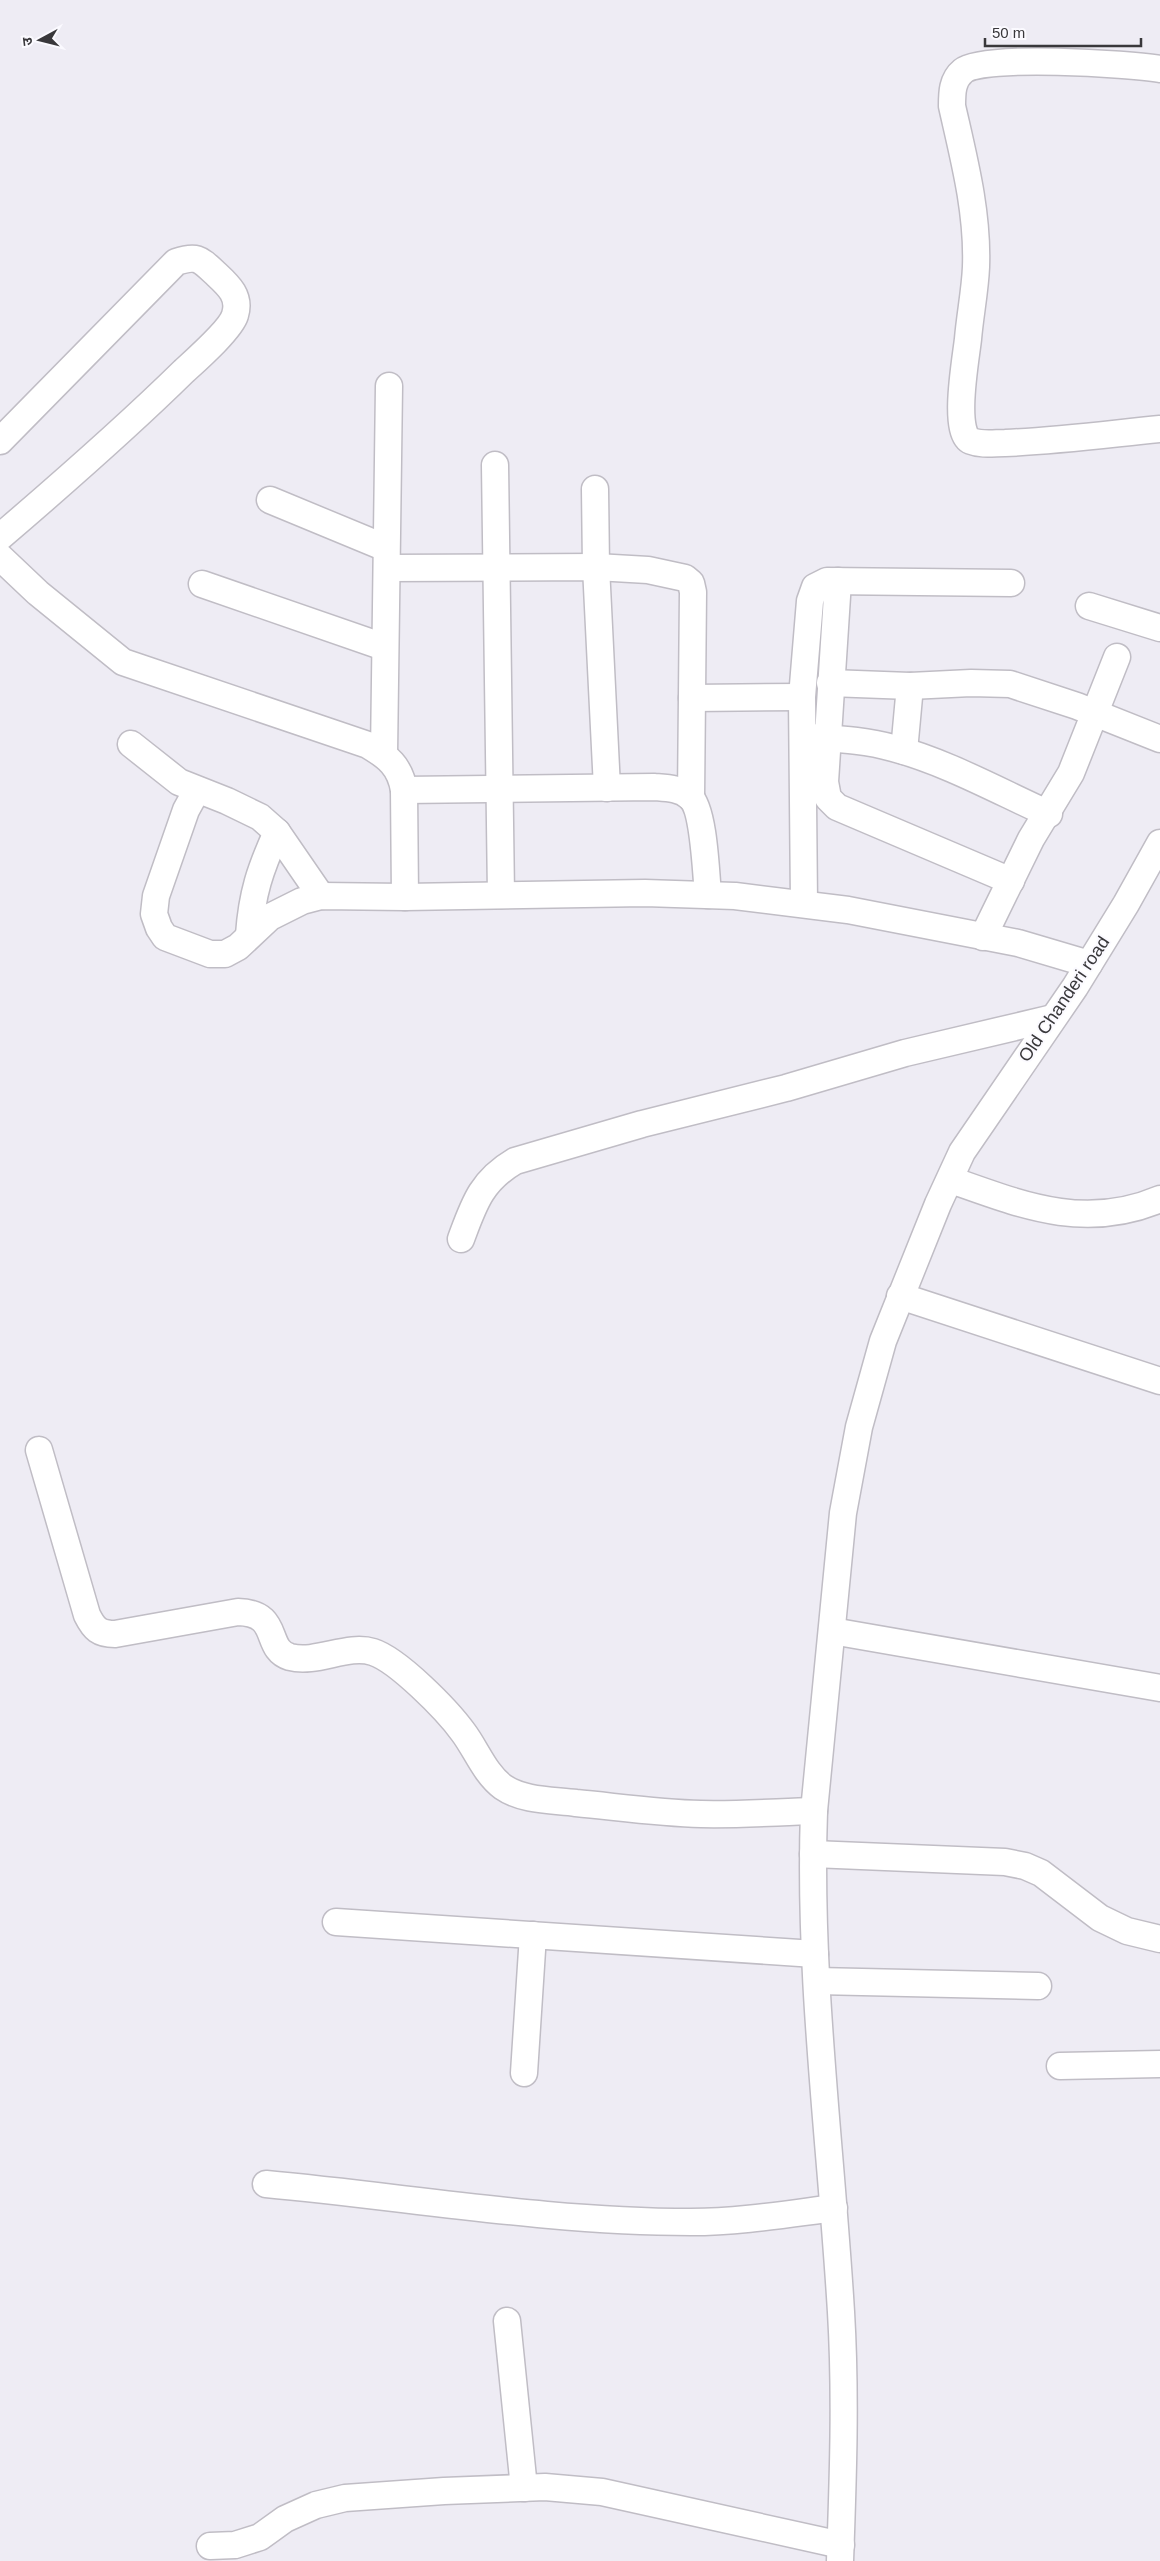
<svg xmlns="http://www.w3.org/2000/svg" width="1160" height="2561" font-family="Helvetica,'Noto Sans Devanagari',sans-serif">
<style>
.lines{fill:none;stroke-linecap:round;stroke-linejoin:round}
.minor-casing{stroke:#c0bdc5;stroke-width:29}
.minor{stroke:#fff;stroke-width:26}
.labels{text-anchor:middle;stroke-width:4;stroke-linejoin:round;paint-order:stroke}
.street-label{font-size:18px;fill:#39383b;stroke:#fbfaff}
</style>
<rect width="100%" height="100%" fill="#eeecf4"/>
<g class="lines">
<defs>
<g id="minor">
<path d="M1160,69C1130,64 983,54 963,71C952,80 952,93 952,106C964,159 978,212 976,267C975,291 970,315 968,339C966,358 952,433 971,441C981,445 994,443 1005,443C1056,441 1109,434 1160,429"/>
<path d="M0,441L176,262C197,255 200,259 215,273C228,285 241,296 235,315C231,329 196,360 184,371C125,429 63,483 0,537"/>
<path d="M495,465L501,895"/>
<path d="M595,489L596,567L607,788"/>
<path d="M270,500L386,548"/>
<path d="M0,557L38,593L123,662L368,745C388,757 400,766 404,790L405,897"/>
<path d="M387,568L596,567L648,570L685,578L691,583L693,592L691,798"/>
<path d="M838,581L825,782L828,798L837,807L1011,881"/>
<path d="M202,584L384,647"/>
<path d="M1089,606L1160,628"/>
<path d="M830,683L910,686L971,683L1010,684L1077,706L1160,739"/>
<path d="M692,698L802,697"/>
<path d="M809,737C837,739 865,740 893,748C946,762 998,791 1049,814"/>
<path d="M131,744L179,782L227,801L260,817L277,832L321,896"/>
<path d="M904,751L910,686"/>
<path d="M384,754L389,386"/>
<path d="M197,790L186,810L156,896L154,914L159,928L165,937L210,954H225L238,947L270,917L302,901L321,896L405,897L645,893L735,896L848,910L1018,943L1089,964"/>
<path d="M404,790L654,787C666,788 680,788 690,797C704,809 706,874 708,895"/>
<path d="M804,903L802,697L810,601L815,587L827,581L1011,583"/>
<path d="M249,935C252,893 260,870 277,832"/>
<path d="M983,937L1031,839L1071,773L1117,657"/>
<path d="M951,1180C1022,1205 1085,1231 1160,1199"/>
<path d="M461,1239C474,1204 481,1181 515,1161L642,1124L786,1088L905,1053L1053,1018"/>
<path d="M900,1296L1160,1381"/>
<path d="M39,1450L87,1615C94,1629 99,1634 115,1634L238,1612C282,1613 263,1649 290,1657C317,1664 347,1644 373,1652C398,1660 447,1710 463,1732C476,1749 485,1774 503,1787C523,1801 553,1800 576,1803C618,1807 659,1813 701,1814C738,1815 777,1812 814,1811"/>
<path d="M832,1631L1160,1688"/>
<path d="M813,1854L1005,1862L1025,1866L1041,1873L1100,1918L1127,1931L1160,1939"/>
<path d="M336,1922L815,1954"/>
<path d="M817,1981L1038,1986"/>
<path d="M1060,2066L1160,2064"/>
<path d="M524,2073L533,1935"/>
<path d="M266,2184C407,2197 549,2222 691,2222C739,2222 787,2214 834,2208"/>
<path d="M507,2321L524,2488"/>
<path d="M210,2546L235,2545L260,2537L285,2519L316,2505L345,2498L444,2491L545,2487L602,2492L841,2545"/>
<path d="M840,2561C843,2478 846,2395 841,2312C831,2145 808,1978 814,1811L843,1513L859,1427L883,1341L938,1204L962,1152L1075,987L1126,904L1160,843"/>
</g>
</defs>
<use href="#minor" class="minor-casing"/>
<use href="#minor" class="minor"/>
</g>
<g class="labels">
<g class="street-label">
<text transform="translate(1064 999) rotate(-56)" y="6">Old Chanderi road</text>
</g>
</g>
<g transform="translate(40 40) rotate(263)" stroke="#fbfaff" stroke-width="4" paint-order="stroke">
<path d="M0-4L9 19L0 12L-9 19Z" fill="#39383b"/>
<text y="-8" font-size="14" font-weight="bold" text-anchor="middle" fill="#39383b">उ</text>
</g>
<path d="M985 38v8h156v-8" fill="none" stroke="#39383b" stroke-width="2.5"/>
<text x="992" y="38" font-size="15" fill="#39383b" stroke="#fbfaff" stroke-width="4" paint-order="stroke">50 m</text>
</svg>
